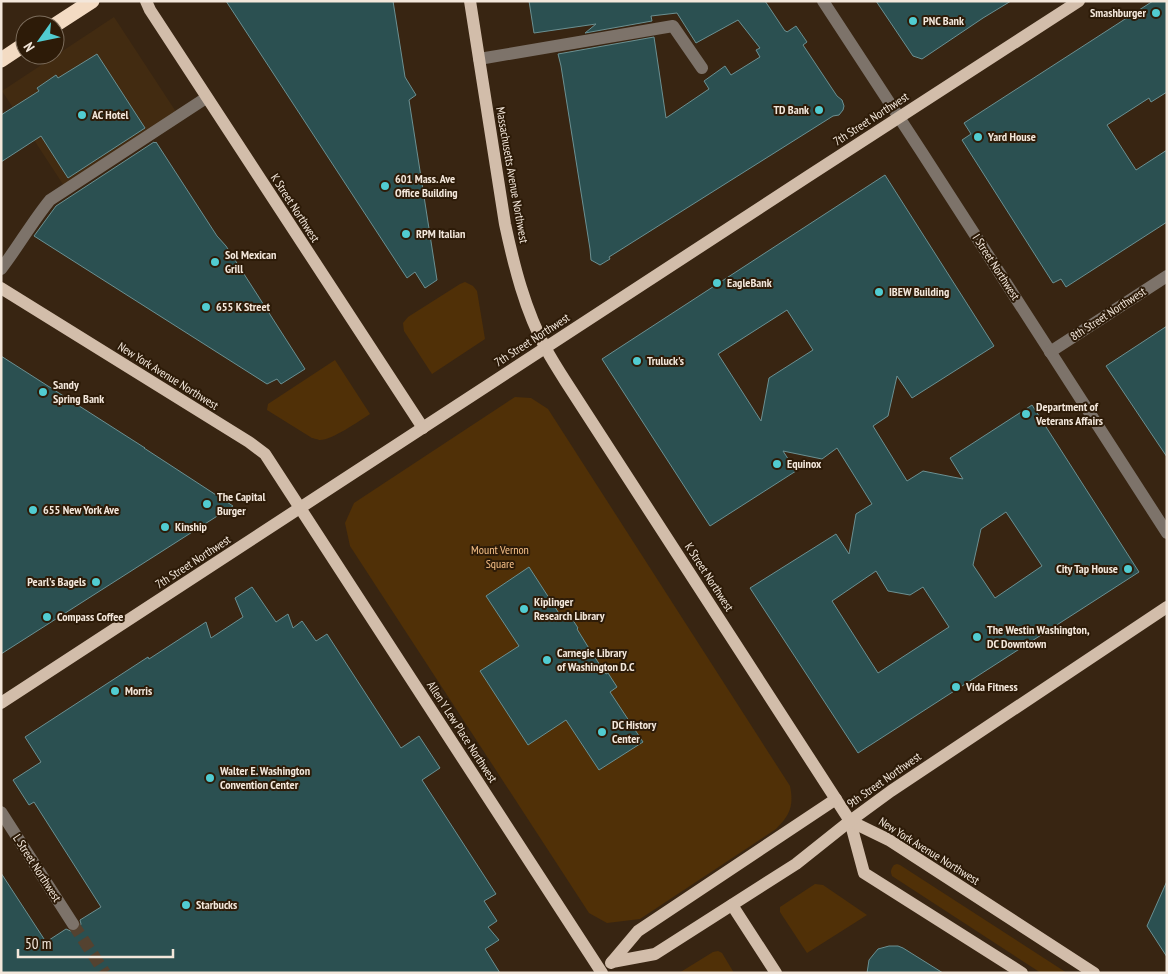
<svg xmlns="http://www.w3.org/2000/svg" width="1168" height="974" font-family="'PT Sans Narrow',sans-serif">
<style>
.built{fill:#422b11}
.green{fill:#503007}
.building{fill:#2b5051;stroke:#6b9092;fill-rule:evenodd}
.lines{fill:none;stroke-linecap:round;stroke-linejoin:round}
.minor-tunnel{stroke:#544230;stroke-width:12;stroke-dasharray:12 6;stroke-linecap:butt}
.minor{stroke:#7d736a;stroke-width:12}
.major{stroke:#d2bdaa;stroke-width:12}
.highway{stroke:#f3dbc3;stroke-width:15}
.poi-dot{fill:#51ccd1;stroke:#2d1b08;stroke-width:2}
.labels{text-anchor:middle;stroke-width:4;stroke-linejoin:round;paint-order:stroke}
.poi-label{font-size:12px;font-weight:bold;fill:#f3e7db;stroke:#2d1b08;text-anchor:start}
.street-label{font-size:12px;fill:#f3e7db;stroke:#2d1b08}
.park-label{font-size:12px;fill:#f9c289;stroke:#2d1b08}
</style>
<rect width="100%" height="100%" fill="#382512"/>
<path class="built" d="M114,17L182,121L68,192L2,91Z"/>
<g class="green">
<path d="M465,282L473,286L477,291L485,339L432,374L404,331L403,323L408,317L460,284Z"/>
<path d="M335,360L370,414C359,421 332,440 320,440C319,440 313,438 312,438L267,410L268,404Z"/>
<path d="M515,397L531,398L548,409L790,786C794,806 790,815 776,829L640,919L607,923L589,913L350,546L345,523L354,503Z"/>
<path d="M897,864L900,865L1067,973H1041L892,876C890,871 891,869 894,865Z"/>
<path d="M815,884L823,885L867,915L807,953L780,912V907Z"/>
<path d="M718,951L722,953L734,973H679L713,952Z"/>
</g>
<g class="building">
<path d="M226,1H393L405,77L416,95L409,100L437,280L425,288L415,272L407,278Z"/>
<path d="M529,1H765L785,31H786L787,32L796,26L807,42L803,45L837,96L842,100L844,106L843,110L839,115L833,116L609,257L610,259L600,265L591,260L590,249L561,66L558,54L654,37L666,118L709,89L704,81L725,66L731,75L760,57L756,50L760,48L738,20L696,43L677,13L651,16L652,21L585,33L596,24L534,33Z"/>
<path d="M876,1H1011L983,18L922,59L913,56Z"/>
<path d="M1153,1H1167V92L1151,102L1149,98L1107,125L1136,170L1167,150V222L1066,287L1061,279L1053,283L962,140L971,134L964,123Z"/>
<path d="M97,54L145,128L68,178L41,136L1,162V115L39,91L37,88L56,75L58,78Z"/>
<path d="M154,142L155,143L156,142L217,236L226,246L305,369L281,384L277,379L267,384L34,236L56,206Z"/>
<path d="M885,175L994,346L912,398L897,376L888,416L873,426L907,481L923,471L963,479L950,458L1032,405L1139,572L858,753L750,588L836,534L849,554L856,514L872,504L837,448L822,459L783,451L796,471L710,526L602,359ZM787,310L813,350L769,378L761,421L718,354ZM1006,512L1042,566L995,598L973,565L981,529ZM876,571L888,591L910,595L923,587L949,627L878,673L832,601Z"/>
<path d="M1167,326V457L1106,366Z"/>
<path d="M1,356L145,448H144L233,506L1,654Z"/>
<path d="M529,567L562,618L569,614L578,628L577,629L590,650L606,674L608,673L617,687L610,692L643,742L599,770L566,720L528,745L480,671L519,646L486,596Z"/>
<path d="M252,587L276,622L288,614L293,628L302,621L316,641L327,634L401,748L419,736L440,768L422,780L496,894L484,901L497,921L488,927L499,940L485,949L500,973H1V873L46,942L66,929L73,932L78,931L81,924L80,920L101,907L34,802L29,805L13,780L41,762L25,737L148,657L149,659L206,622L211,638L243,617L235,598Z"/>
<path d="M1167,881V957L1147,926Z"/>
<path d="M889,946H898L903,948L943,973H867L869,960L873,955L878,949Z"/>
</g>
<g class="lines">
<path class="minor-tunnel" d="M73,924L105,973"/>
<g class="minor">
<path d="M823,1L921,151L1167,533"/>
<path d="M479,59L673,26L702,68"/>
<path d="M1,269C18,247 32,222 50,200L206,98"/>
<path d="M1050,352L1167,276"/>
<path d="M1,812L73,924"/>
</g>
<g class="major">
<path d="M146,1L150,10L423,428"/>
<path d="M470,1L505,224C514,266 525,310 546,349C552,360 559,371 566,382L850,821L864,873L1022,973"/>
<path d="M1,288L249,442L265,454L602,973"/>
<path d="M1,703L807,177L1079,1"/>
<path d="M850,821L889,840L1094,973"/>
<path d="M732,905L776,973"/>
<path d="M612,962L655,954L796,864L850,821L891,791L1167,607"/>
<path d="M611,963L638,931L836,799"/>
</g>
<g class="highway">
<path d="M55,25L92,1"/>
<path d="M1,60L25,44"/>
</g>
</g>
<g class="poi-dot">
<circle cx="1156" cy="13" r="5"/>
<circle cx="913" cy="21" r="5"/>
<circle cx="819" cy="110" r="5"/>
<circle cx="82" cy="115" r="5"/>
<circle cx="978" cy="137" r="5"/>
<circle cx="385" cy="186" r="5"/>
<circle cx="406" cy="234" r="5"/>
<circle cx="215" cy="262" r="5"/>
<circle cx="717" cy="283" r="5"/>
<circle cx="879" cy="292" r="5"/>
<circle cx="206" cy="307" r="5"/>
<circle cx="637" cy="361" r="5"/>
<circle cx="43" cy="392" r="5"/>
<circle cx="1026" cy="414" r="5"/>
<circle cx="777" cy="464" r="5"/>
<circle cx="207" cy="504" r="5"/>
<circle cx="33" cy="510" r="5"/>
<circle cx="165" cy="527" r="5"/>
<circle cx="1128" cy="569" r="5"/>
<circle cx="96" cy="582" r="5"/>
<circle cx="524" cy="609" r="5"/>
<circle cx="47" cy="617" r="5"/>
<circle cx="977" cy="637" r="5"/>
<circle cx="547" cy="660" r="5"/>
<circle cx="956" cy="687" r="5"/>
<circle cx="115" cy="691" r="5"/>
<circle cx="602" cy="732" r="5"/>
<circle cx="210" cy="778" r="5"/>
<circle cx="186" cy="905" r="5"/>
</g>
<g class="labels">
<g class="poi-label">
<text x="1146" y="17" text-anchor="end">Smashburger</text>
<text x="923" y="25">PNC Bank</text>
<text x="809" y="114" text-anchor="end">TD Bank</text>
<text x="92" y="119">AC Hotel</text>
<text x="988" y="141">Yard House</text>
<text x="395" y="183">601 Mass. Ave<tspan x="395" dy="14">Office Building</tspan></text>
<text x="416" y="238">RPM Italian</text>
<text x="225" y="259">Sol Mexican<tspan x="225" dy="14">Grill</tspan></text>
<text x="727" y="287">EagleBank</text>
<text x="889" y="296">IBEW Building</text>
<text x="216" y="311">655 K Street</text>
<text x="647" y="365">Truluck's</text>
<text x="53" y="389">Sandy<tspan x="53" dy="14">Spring Bank</tspan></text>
<text x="1036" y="411">Department of<tspan x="1036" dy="14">Veterans Affairs</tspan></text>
<text x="787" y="468">Equinox</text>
<text x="217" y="501">The Capital<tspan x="217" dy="14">Burger</tspan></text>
<text x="43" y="514">655 New York Ave</text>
<text x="175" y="531">Kinship</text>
<text x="1118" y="573" text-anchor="end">City Tap House</text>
<text x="86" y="586" text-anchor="end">Pearl's Bagels</text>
<text x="534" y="606">Kiplinger<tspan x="534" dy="14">Research Library</tspan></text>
<text x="57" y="621">Compass Coffee</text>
<text x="987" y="634">The Westin Washington,<tspan x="987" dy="14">DC Downtown</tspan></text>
<text x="557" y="657">Carnegie Library<tspan x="557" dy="14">of Washington D.C</tspan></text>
<text x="966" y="691">Vida Fitness</text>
<text x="125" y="695">Morris</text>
<text x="612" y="729">DC History<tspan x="612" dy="14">Center</tspan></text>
<text x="220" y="775">Walter E. Washington<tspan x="220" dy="14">Convention Center</tspan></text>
<text x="196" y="909">Starbucks</text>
</g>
<g class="street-label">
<text transform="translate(871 119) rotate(-33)" y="4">7th Street Northwest</text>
<text transform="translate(512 175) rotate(80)" y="4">Massachusetts Avenue Northwest</text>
<text transform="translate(295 208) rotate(57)" y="4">K Street Northwest</text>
<text transform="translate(996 267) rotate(57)" y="4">I Street Northwest</text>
<text transform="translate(1108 314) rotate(-33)" y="4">8th Street Northwest</text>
<text transform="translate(532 340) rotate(-33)" y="4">7th Street Northwest</text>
<text transform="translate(168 376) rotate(32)" y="4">New York Avenue Northwest</text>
<text transform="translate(193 562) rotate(-33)" y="4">7th Street Northwest</text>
<text transform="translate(709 577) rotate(57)" y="4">K Street Northwest</text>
<text transform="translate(462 732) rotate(57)" y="4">Allen Y Lew Place Northwest</text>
<text transform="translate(884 780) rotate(-35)" y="4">9th Street Northwest</text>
<text transform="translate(929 851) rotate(32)" y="4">New York Avenue Northwest</text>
<text transform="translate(37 868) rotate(57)" y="4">L Street Northwest</text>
</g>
<g class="park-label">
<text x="500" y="554">Mount Vernon<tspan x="500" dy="14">Square</tspan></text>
</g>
</g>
<rect width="1168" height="974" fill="none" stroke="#f3e7db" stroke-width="5"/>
<g transform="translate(40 40) rotate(237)"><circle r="24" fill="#2d1b08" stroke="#7c6d5c"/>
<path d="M0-4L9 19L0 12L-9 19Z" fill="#51ccd1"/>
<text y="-8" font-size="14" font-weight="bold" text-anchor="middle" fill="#f3e7db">N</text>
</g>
<path d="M18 949v8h155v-8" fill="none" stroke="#f3e7db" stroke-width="2.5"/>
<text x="25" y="949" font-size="15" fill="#f3e7db" stroke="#2d1b08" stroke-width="4" paint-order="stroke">50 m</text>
</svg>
